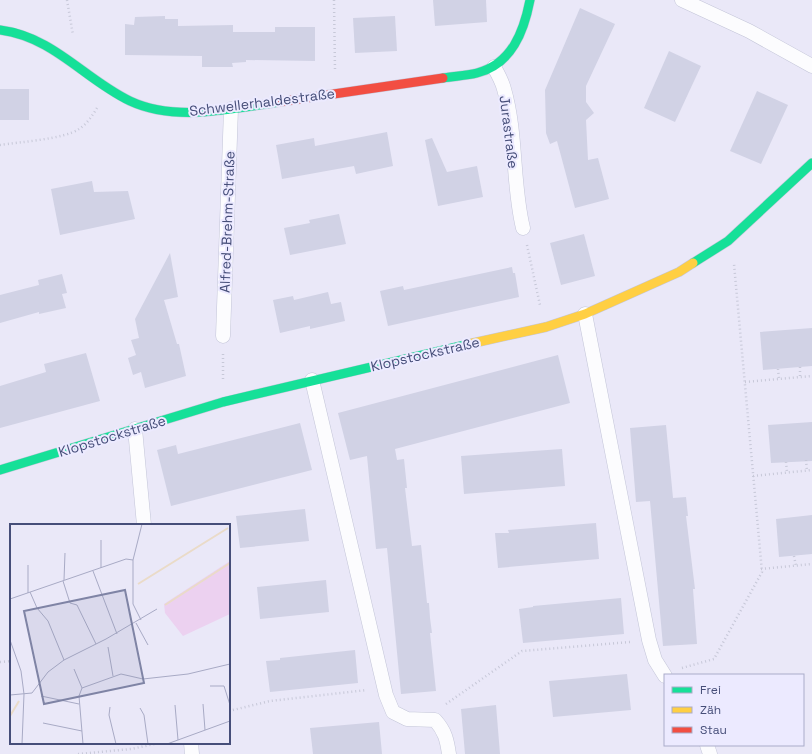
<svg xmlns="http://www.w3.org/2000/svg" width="812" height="754" font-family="'Space Grotesk',sans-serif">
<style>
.building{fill:#d1d2e5}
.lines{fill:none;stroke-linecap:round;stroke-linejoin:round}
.lane-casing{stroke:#c3c5d8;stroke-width:15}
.fast-casing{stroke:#c4c6d9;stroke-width:10}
.slow-casing{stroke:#c4c6d9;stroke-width:10}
.jam-casing{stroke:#c4c6d9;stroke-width:10}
.path{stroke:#c7c8d8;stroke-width:2.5;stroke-dasharray:1 3;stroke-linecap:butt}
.lane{stroke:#fcfcfe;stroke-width:14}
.fast{stroke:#16e098;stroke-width:9}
.slow{stroke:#ffcf43;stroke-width:9}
.jam{stroke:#f24e42;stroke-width:9}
.labels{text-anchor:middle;stroke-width:4;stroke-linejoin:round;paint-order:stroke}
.street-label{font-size:14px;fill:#464e79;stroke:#eceaff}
.inset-river{fill:none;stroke:#eadbc8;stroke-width:2}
.inset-road{fill:none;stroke:#a8aac5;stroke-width:1}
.view{fill:#7f84a5;fill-opacity:0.15;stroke:#7f84a5;stroke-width:2}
.inset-edge{fill:none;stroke:#464e79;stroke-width:2}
</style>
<rect width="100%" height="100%" fill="#eae8f8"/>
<g class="building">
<path d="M433,0H486L487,22L435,26Z"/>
<path d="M580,8L615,24L586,86V102L594,113L586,120L588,160L598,158L609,199L575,208L557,141L550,144L546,133L545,90Z"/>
<path d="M165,16V19H178V26L233,25V32H275V27H315V61L246,60V62L232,63L233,67H202V56L125,55V24L134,25L135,17Z"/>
<path d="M395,16L397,51L355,53L353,18Z"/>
<path d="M669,51L701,66L675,122L644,108Z"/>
<rect x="0" y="89" width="29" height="31"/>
<path d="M757,91L788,105L761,164L730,151Z"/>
<path d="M387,132L393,166L356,174L354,166L282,179L276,145L314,138L315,146Z"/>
<path d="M432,138L447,172L477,166L483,197L438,206L425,140Z"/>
<path d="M92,181L94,192L128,191L135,219L60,235L51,189Z"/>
<path d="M339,214L346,244L290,255L284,228L310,223L309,220Z"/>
<path d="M584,234L595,276L561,285L550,243Z"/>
<path d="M170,253L178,297L164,300L177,344H179L186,376L145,388L141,372L133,375L128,358L136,355L131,340L139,338L135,319Z"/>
<path d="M512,267L513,273H515L519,297L388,326L380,291L403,286L404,290Z"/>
<path d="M62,274L67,293L62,294L66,308L39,314V312L0,323V295L39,285L38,280Z"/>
<path d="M328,292L331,304L341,302L345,321L310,329V326L280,333L273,300L293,296L294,300Z"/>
<path d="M812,328V366L763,370L760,332Z"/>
<path d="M86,353L100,401L0,428V386L46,372L44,364Z"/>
<path d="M558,355L570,403L395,449L397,460L404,459L407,488H405L412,546L421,545L427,603H429L430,618L432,633H430L436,691L401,694L387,548L376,549L367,456L350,460L338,413Z"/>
<path d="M812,422V461L771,463L768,425Z"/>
<path d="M300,423L312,470L171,506L157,450L176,445L178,454Z"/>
<path d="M666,425L673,498L686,497L688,516H686L695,589H693L697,644L663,646L650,501L636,502L630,428Z"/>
<path d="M562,449L565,486L464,494L461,456Z"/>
<path d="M305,509L309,541L240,548L236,516Z"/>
<path d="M812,515V554L779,557L776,519Z"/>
<path d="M596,523L599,559L498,568L495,533H509L508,530Z"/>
<path d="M326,580L329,612L260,619L257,587Z"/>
<path d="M621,598L624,634L523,643L519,609L533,607V606Z"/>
<path d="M355,650L358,683L270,692L266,661L280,660V658Z"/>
<path d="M627,674L631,710L553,717L549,681Z"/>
<path d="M496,705L500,754H465L461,709Z"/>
<path d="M379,722L382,754H313L310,728Z"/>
</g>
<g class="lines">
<defs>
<g id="lane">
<path d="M682,0L749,31L812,66"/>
<path d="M494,67C498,74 502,81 504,89C517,134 512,183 523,228"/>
<path d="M585,314L649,640L655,660L665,676"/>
<path d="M223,336L231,109"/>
<path d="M312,380L386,695L393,712L407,719L435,720C445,731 447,740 449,754"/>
<path d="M135,429L144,525"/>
<path d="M191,743L192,754"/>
<path d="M707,745L710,754"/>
</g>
<g id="fast">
<path d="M0,30C54,37 84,79 130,101C175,122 231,109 279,102"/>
<path d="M443,78C454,76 466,76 477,73C512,64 524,31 530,0"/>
<path d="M693,263L728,241L812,163"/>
<path d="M0,470L223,402L469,344"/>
</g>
<path id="slow" d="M469,344L546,327L585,314L679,272L693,263"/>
<path id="jam" d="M279,102L443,78"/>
</defs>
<use href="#lane" class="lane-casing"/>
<use href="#fast" class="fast-casing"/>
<use href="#slow" class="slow-casing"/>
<use href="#jam" class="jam-casing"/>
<g class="path">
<path d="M67,0L73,35"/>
<path d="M334,0L335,71"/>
<path d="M0,145C19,142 65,139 79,129C87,124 92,116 97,108"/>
<path d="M527,245L540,305"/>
<path d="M223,354V379"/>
<path d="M800,367V377"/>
<path d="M778,369L779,379"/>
<path d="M745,382L812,376"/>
<path d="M806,460L807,471"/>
<path d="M786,462L787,472"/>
<path d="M753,476L812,470"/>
<path d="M794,556L796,566"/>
<path d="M761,569L812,564"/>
<path d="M0,662L11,661"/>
<path d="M682,668L714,659L762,572L734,264"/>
<path d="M446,704L522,651L630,642"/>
<path d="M229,711L270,701L367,690"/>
<path d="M78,754L131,749L159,743"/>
</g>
<use href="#lane" class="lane"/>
<use href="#fast" class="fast"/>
<use href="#slow" class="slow"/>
<use href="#jam" class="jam"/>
</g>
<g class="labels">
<g class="street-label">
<text transform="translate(262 102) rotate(-7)" y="5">Schwellerhaldestraße</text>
<text transform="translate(509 132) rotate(83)" y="5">Jurastraße</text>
<text transform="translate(227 222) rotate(-88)" y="5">Alfred-Brehm-Straße</text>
<text transform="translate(425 354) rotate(-13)" y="5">Klopstockstraße</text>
<text transform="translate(112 436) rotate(-17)" y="5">Klopstockstraße</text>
</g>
</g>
<g transform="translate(10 524)">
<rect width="220" height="220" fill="#eae8f8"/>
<path d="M220,37V90L173,112L155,89L154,80Z" fill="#ecd1f0"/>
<path class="inset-river" d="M128,60L218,4M155,81L220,39M0,192L9,177"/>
<path class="inset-road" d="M91,44V16M83,47L107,110M54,56L55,29M53,57L60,79L67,81L86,120M20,68L27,84L38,97L54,136M18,69V41M0,75L116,35L123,36M131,96L123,80V36L132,0M126,99L138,121M0,116L11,147L14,170L12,220M98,123L103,152M64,145L72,164M200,162H214L220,181M72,164L111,150L133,155L178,150L220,140M72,164L69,172L73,220M0,171L22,169L38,148L54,136L96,115L147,85M31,172L69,180M193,180L195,206M165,181L168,216M100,183L99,191L106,220M130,184L134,191L138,220M33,199L72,207M157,220L220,197"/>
<path class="view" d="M115,66L134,159L34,180L14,87Z"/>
<rect width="220" height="220" class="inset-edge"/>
</g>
<rect x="664" y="674" width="140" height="72" fill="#eceaff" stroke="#aaacc9"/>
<rect x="672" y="687" width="20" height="6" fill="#16e098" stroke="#aaacc9"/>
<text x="700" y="694" font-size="12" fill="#464e79">Frei</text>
<rect x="672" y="707" width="20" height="6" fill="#ffcf43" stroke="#aaacc9"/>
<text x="700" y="714" font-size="12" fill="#464e79">Zäh</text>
<rect x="672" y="727" width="20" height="6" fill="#f24e42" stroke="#aaacc9"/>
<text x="700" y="734" font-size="12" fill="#464e79">Stau</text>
</svg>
